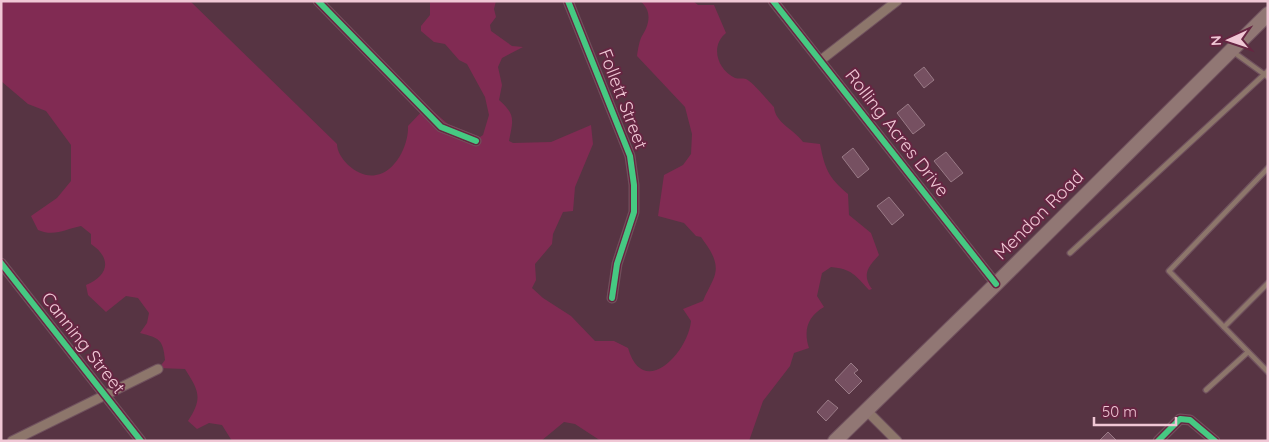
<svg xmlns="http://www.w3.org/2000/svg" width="1269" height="442" font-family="Quicksand,sans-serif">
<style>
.green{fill:#812b53}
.building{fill:#765061;stroke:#997a86}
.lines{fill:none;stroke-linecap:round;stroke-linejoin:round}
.lane-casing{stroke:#70515e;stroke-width:7}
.street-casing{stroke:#70515e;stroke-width:11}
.primary-casing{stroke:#70515e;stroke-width:16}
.lane{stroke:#8d766b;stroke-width:4.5}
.street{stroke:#8d766b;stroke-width:9}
.primary{stroke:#917774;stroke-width:14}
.cycleway-casing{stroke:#662542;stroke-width:9}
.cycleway{stroke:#46c982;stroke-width:6}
.labels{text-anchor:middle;stroke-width:4;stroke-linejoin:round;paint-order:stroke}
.street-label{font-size:18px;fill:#f0c7d5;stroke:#662542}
</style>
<rect width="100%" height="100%" fill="#573443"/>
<path class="green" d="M1,1H190L337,144C337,159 359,179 376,175C396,172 409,144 408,126L427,106L448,124L480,137L483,135L489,115L485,97L467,64L459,60L445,44L434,42L421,31V26L430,15V1H496L494,9L496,17L490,25L491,31L512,46L523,47L502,58L498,67L502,85L499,100C516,115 513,120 509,141L513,143L551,142L591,125L593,144L575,187L573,211L563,212L553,234L552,244L535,264L536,280L532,288L543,298L571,316L595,341H614L628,348C643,400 688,353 691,321L683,309L703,301C706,293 710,287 713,280C721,263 710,250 701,237L696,236L684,223L658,216L664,175L683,165L691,154L692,134L685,107L637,56C638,50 639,41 642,36C649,25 653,11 640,1H693L698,5H714L726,33C710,46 717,69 735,78C738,79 743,78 746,79C753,82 768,101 774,107C775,123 795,130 803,142L820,144C825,169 828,177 848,194L849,215L871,233L879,255C869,266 861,274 872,289L869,290C855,275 852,269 831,267L822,273L817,296L824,307C808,316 803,330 809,348L794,353L790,366L763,401L749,441H601L575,424L564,422L541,441H232L222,425L209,423L197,429L188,421C203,398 199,391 185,369L159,368L165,360C163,340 160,338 140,333L147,323L149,313L138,298L126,296L106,312L88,295L86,285C109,276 112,258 91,244V234L81,226C65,229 55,237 38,230L31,216L57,198L71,181V145L46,111L28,104L1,81Z"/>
<g class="building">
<path d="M924,67L934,80L924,88L914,75Z"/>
<path d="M908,104L925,125L913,134L897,113Z"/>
<path d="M853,148L869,169L858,178L842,157Z"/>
<path d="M946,152L963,173L951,182L934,161Z"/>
<path d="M889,197L904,215L892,225L877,206Z"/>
<path d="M851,363L858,370L854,373L862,381L849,394L835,380Z"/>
<path d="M828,400L838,408L826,421L817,412Z"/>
<path d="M1108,432L1117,441H1099Z"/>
</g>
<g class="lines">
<defs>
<g id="lane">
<path d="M1232,51L1268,77"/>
<path d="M1268,168L1169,271L1268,372"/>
<path d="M1070,253L1268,71"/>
<path d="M1224,327L1268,283"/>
<path d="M1206,390L1248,352"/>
</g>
<g id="street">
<path d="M318,1L441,127L476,141"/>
<path d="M568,1L630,156L634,185V212L617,264L612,298"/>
<path d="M773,1L996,284"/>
<path d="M821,60L897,1"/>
<path d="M1,263L141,441"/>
<path d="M866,410L897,441"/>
<path d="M12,441L158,369"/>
<path d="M1158,441L1180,419L1190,420L1215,441"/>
</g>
<path id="primary" d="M835,441L996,284L1268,14"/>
</defs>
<use href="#lane" class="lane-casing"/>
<use href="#street" class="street-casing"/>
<use href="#primary" class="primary-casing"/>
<use href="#lane" class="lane"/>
<use href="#street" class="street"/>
<use href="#primary" class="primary"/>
<defs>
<g id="cycleway">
<path d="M318,1L441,127L476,141"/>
<path d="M568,1L630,156L634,185V212L617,264L612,298"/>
<path d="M773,1L996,284"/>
<path d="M1,263L141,441"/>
<path d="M1158,441L1180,419L1190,420L1215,441"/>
</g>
</defs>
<use href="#cycleway" class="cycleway-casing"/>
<use href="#cycleway" class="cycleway"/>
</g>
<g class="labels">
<g class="street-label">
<text transform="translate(623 99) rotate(69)" y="6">Follett Street</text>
<text transform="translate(897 133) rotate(52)" y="6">Rolling Acres Drive</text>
<text transform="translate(1039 215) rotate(-45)" y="6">Mendon Road</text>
<text transform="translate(83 343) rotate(52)" y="6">Canning Street</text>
</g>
</g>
<rect width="1269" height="442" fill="none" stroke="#f0c7d5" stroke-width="5"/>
<g transform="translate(1229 40) rotate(267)" stroke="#662542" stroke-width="4" paint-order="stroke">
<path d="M0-4L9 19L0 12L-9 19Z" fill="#f0c7d5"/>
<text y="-8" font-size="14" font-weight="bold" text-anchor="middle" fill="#f0c7d5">N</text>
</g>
<path d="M1094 417v8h82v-8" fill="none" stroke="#f0c7d5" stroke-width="2.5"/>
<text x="1102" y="417" font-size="15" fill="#f0c7d5" stroke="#662542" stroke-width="4" paint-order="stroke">50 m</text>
</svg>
